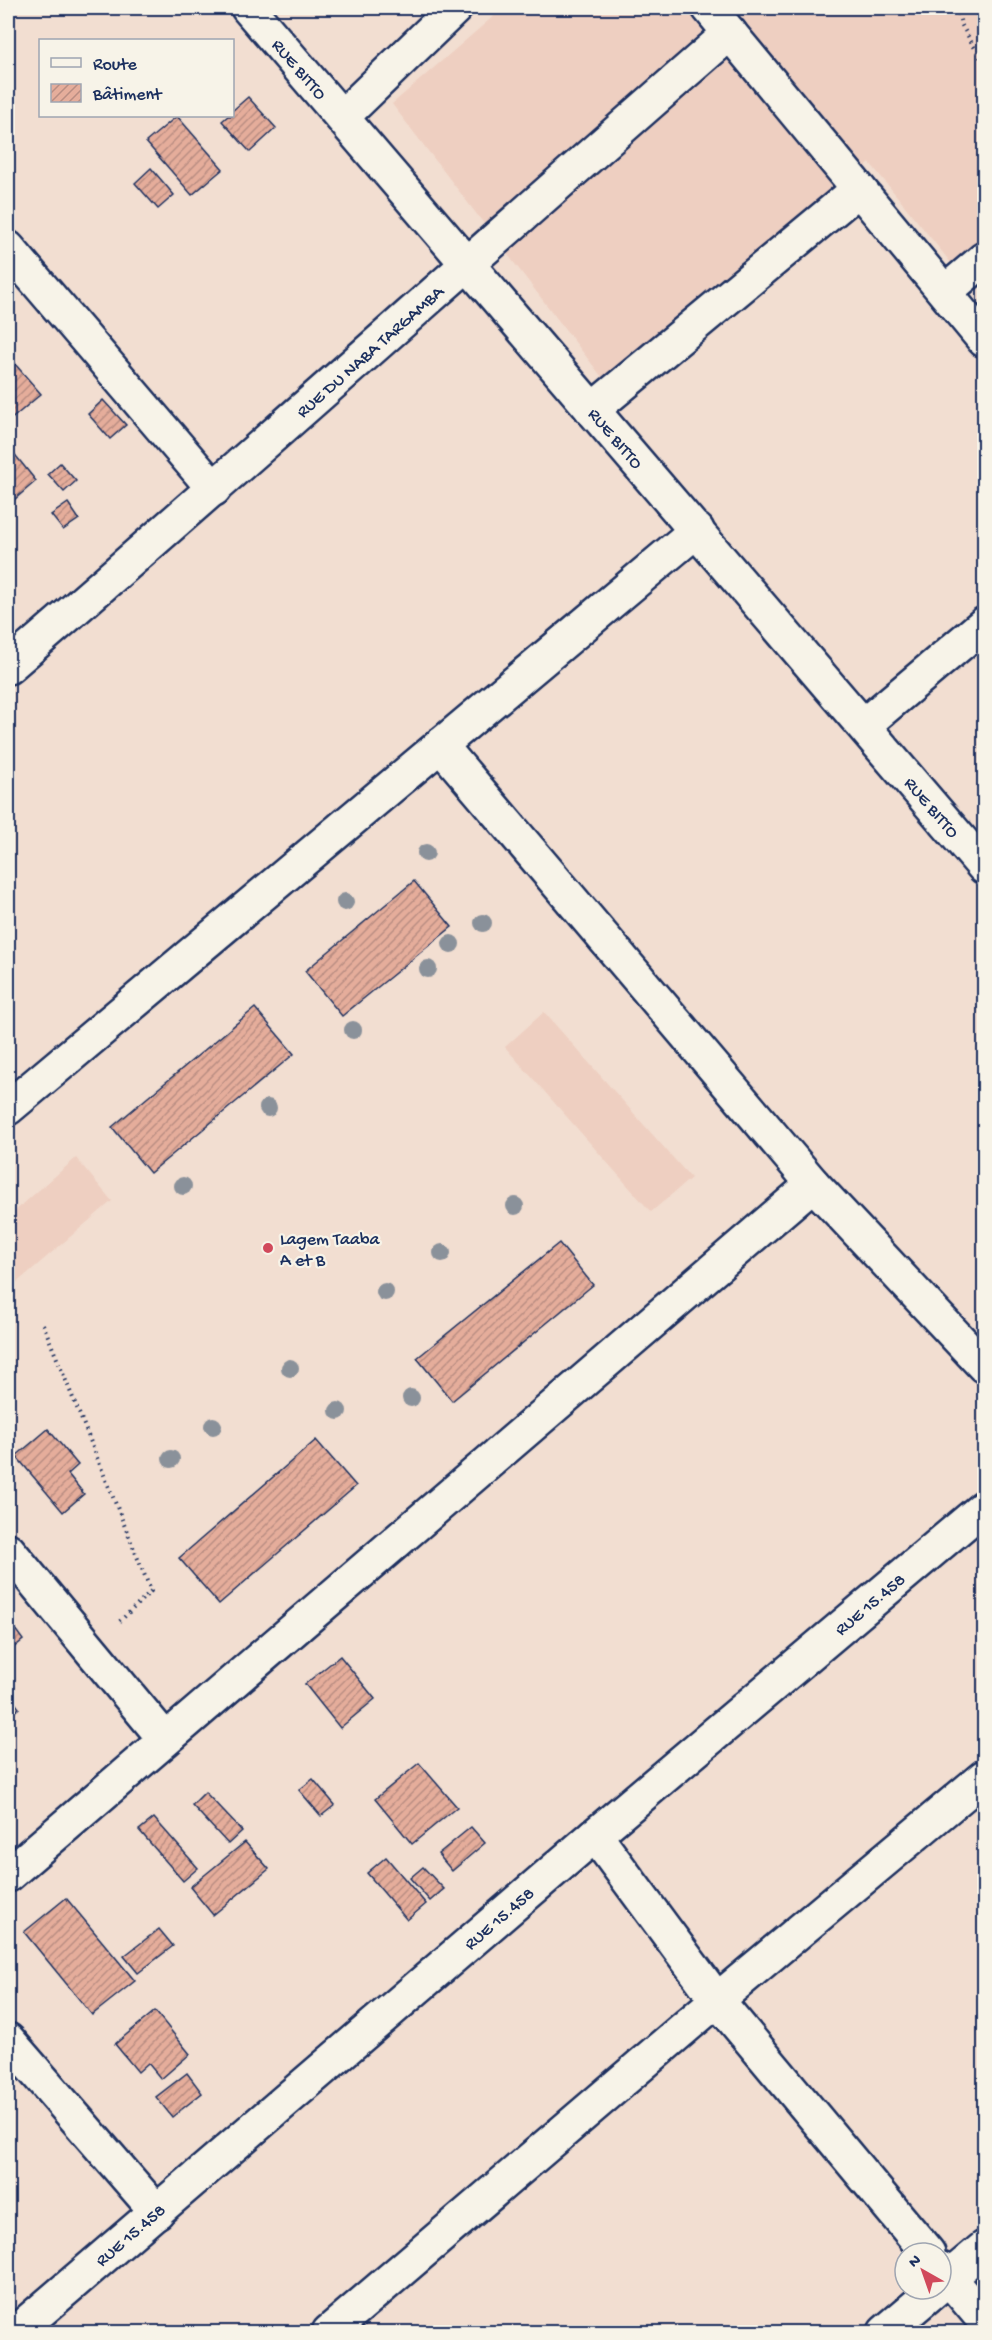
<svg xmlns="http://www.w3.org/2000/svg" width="992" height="2340" font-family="'Gochi Hand',sans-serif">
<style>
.built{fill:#eecfc1}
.building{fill:url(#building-hatch);stroke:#1b2f5e;stroke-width:1.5}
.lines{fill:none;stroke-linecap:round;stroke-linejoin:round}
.minor-casing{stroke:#1b2f5e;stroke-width:38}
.secondary-casing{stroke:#1b2f5e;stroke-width:38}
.path{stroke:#1b2f5e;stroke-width:4;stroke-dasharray:1.5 4.5;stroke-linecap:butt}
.minor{stroke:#f7f3e8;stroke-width:33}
.secondary{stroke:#f7f3e8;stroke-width:33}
.tree{fill:#8a919a}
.poi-dot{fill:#d1495b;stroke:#f7f3e8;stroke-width:2}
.labels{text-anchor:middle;stroke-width:4.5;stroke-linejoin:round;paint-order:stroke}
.street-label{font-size:18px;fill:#1b2f5e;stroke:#f7f3e8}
.poi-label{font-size:18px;fill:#1b2f5e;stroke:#f7f3e8;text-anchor:start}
</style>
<defs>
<pattern id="building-hatch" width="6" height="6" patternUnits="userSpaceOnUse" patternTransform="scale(1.5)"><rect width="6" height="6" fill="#e5ad9b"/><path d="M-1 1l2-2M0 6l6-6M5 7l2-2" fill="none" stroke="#b98d82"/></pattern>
</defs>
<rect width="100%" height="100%" fill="#f2ded1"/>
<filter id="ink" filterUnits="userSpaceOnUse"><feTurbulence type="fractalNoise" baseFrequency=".0167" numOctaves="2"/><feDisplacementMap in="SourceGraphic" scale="12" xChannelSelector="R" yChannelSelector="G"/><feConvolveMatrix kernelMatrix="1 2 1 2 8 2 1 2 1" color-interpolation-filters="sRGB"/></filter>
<g filter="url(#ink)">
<g class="built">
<path d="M503,8H984V245L956,269L870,163L605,381L392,104Z"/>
<path d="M544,1012L691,1178L651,1212L505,1047Z"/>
<path d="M76,1158L112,1201L8,1290V1217Z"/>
</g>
<g class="building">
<path d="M248,97L276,128L250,152L222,121L228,116H232V111Z"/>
<path d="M177,116L223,169L192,195L146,142Z"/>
<path d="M151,168L174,195L158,209L135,183Z"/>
<path d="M8,356L41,394L8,422Z"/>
<path d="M103,400L126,425L110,439L88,414Z"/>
<path d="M8,446L36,481L8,505Z"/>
<path d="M60,463L76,481L64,492L48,474Z"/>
<path d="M68,503L79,519L63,530L51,515Z"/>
<path d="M414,881L452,927L342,1016L305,971Z"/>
<path d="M255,1008L294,1054L150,1173L112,1127Z"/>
<path d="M559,1243L593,1285L452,1401L417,1358Z"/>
<path d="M48,1429L78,1465L68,1474L84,1494L63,1512L16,1456Z"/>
<path d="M316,1440L356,1486L219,1604L179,1558Z"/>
<path d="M12,1625L23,1640L8,1652V1629Z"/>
<path d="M340,1656L375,1699L340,1728L305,1684Z"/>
<path d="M8,1693L19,1708L8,1717Z"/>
<path d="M419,1763L457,1807L412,1844L375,1799Z"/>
<path d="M313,1779L335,1805L321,1816L299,1790Z"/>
<path d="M205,1792L242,1831L228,1844L192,1805Z"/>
<path d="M154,1818L198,1868L183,1881L139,1830Z"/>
<path d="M471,1827L485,1843L452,1871L438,1854Z"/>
<path d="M245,1842L269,1869L213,1915L190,1887Z"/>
<path d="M386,1857L426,1904L407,1920L367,1873Z"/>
<path d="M423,1867L444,1889L430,1901L410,1878Z"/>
<path d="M66,1898L135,1981L92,2015L24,1932Z"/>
<path d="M159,1929L173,1946L138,1973L124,1956Z"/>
<path d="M155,2011L190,2054L161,2079L148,2063L138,2072L115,2044Z"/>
<path d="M187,2073L202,2093L172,2117L156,2097Z"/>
</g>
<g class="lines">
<defs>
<g id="minor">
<path id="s1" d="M248,8L984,867"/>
<path d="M709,8L984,340"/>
<path d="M342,117L455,8"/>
<path d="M8,248L214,489"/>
<path d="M945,292L984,259"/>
<path d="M592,410L859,189"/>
<path id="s2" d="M8,667C251,458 489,243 730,33"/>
<path d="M864,725L984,624"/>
<path d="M440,745L813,1184L984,1366"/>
<path d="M8,1108L697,530"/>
<path d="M8,1550L164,1738"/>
<path d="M595,1835L717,2000L928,2253"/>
<path d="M8,1875L813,1184"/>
<path d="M8,2040L157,2212"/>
<path d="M941,2269L984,2320"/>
<path d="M941,2284L984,2248"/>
<path d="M329,2332L717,2000L984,1777"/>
<path d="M885,2332L936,2289"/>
</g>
<g id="secondary">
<path id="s3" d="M16,2332L595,1835L984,1507"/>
</g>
</defs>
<use href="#minor" class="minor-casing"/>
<use href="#secondary" class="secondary-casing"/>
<g class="path">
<path d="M957,8L961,24L984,64"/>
<path d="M43,1324L151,1591L117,1624"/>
</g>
<use href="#minor" class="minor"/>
<use href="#secondary" class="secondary"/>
</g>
<g class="tree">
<circle cx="426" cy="853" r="9"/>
<circle cx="345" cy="902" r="9"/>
<circle cx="483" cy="923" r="9"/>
<circle cx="451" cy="944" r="9"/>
<circle cx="428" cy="969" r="9"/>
<circle cx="353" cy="1030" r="9"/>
<circle cx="268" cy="1108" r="9"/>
<circle cx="183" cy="1186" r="9"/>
<circle cx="515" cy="1206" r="9"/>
<circle cx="442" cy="1253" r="9"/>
<circle cx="385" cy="1292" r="9"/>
<circle cx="290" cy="1368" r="9"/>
<circle cx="411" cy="1398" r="9"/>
<circle cx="338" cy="1411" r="9"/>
<circle cx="213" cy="1426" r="9"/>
<circle cx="171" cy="1459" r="9"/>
</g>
</g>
<circle class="poi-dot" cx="268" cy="1248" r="6"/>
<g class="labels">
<g class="street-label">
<text dy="6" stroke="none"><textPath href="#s1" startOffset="80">RUE BITTO</textPath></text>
<text dy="6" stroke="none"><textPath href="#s2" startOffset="480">RUE DU NABA TARGAMBA</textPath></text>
<text dy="6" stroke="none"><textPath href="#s1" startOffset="566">RUE BITTO</textPath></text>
<text dy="6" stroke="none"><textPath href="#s1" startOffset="1052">RUE BITTO</textPath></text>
<text dy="6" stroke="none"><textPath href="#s3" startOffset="1122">RUE 15.458</textPath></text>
<text dy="6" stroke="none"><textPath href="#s3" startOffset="636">RUE 15.458</textPath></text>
<text dy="6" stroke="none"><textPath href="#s3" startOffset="150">RUE 15.458</textPath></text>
</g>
<g class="poi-label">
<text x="280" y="1244">Lagem Taaba<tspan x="280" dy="21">A et B</tspan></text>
</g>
</g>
<rect width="992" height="2340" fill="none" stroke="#f7f3e8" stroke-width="30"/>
<rect x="15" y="15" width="962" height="2310" fill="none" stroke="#1b2f5e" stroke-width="2" filter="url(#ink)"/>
<rect x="39" y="39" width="195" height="78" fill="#f7f3e8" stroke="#9fa5b1" stroke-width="1.5"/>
<rect x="51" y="58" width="30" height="9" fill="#f7f3e8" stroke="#9fa5b1" stroke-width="1.5"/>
<text x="93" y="69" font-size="18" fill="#1b2f5e">Route</text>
<rect x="51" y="84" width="30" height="18" fill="url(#building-hatch)" stroke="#9fa5b1" stroke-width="1.5"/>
<text x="93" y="99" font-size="18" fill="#1b2f5e">Bâtiment</text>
<g transform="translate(923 2271) rotate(320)"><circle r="28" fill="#f7f3e8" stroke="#9fa5b1" stroke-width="1.5"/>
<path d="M0-4.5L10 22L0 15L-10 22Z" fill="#d1495b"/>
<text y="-9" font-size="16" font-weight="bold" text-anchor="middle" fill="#1b2f5e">N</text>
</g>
</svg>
